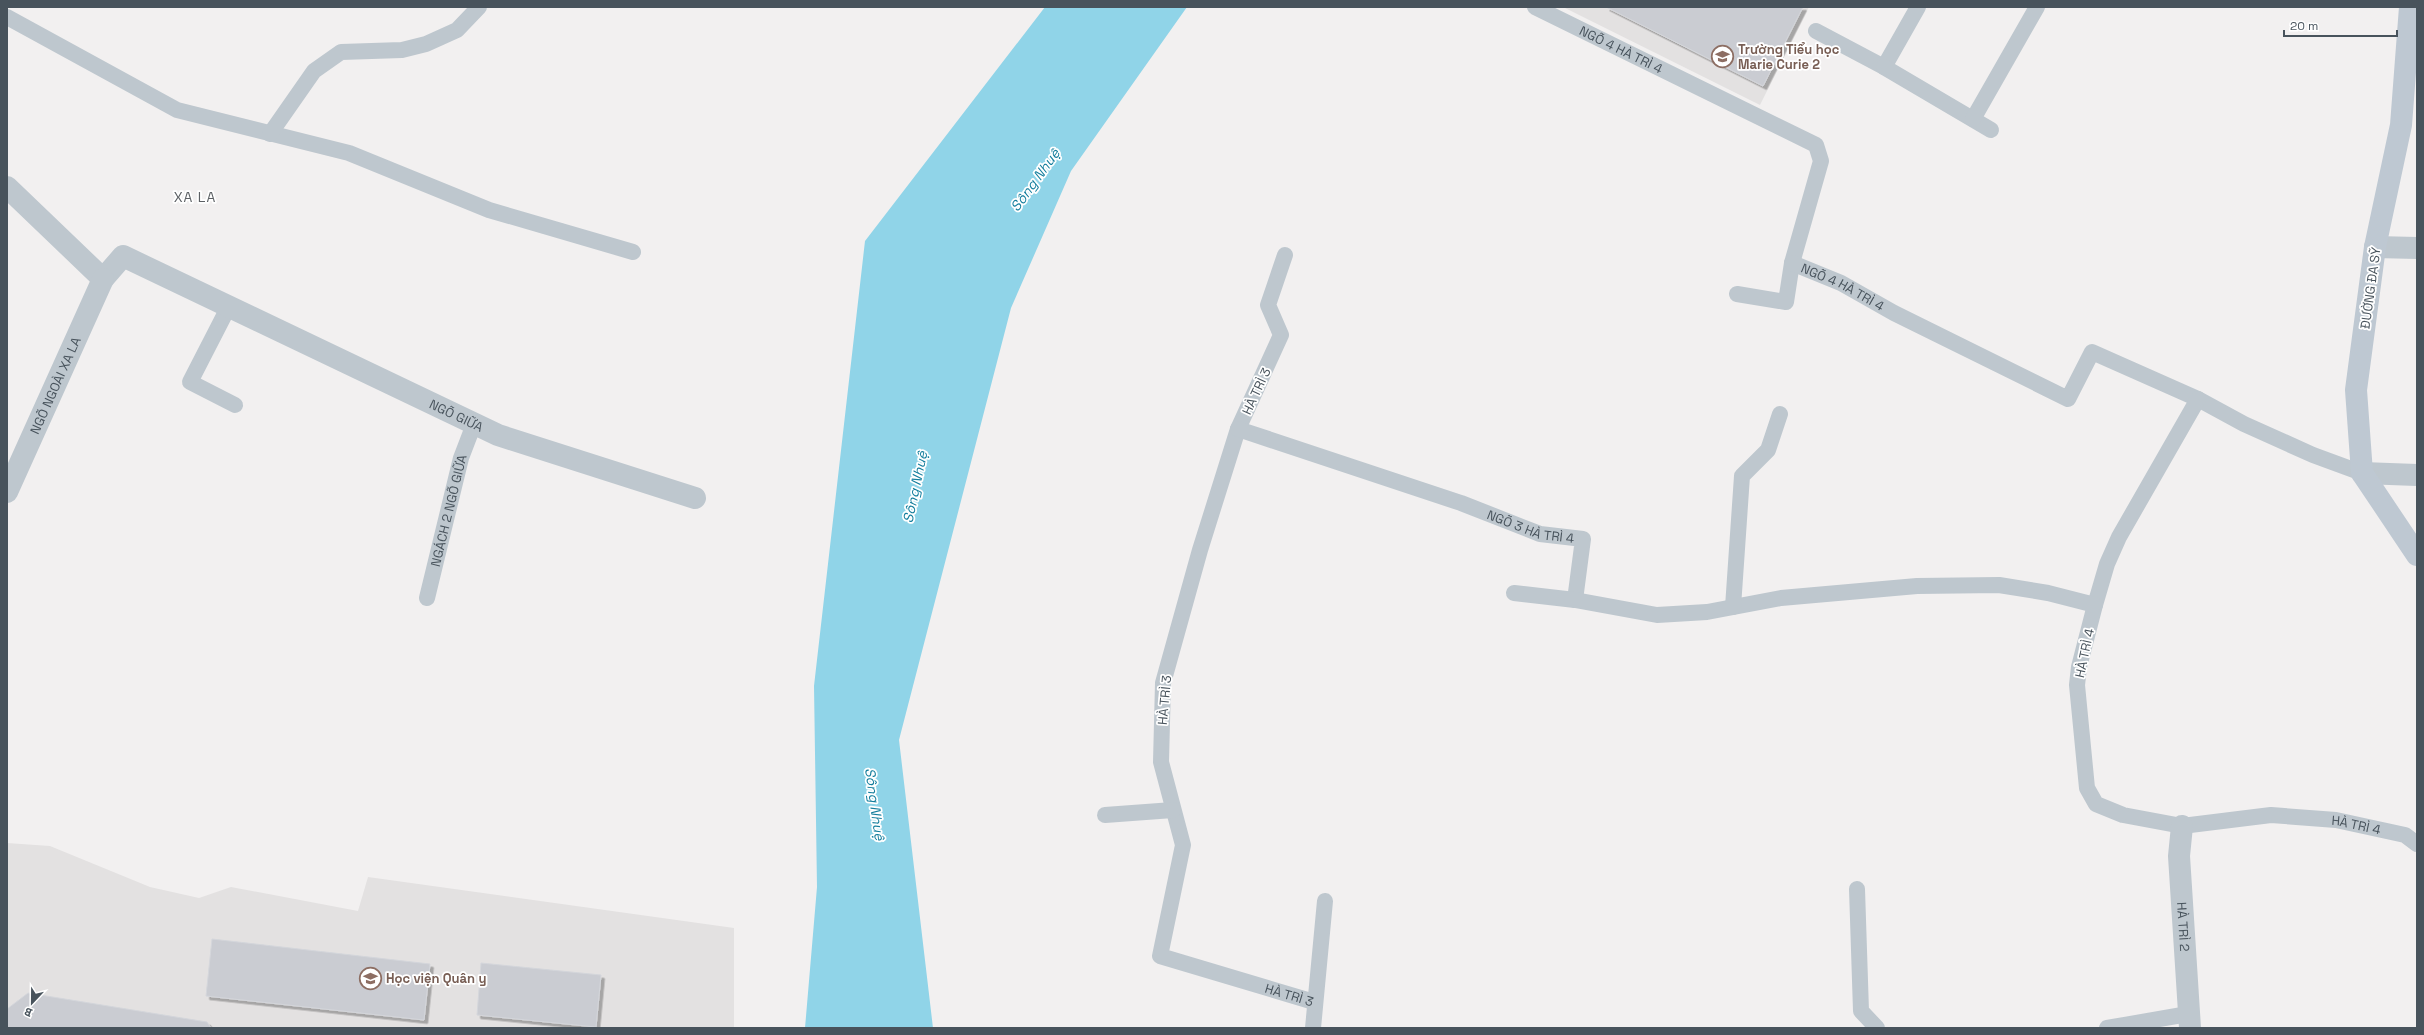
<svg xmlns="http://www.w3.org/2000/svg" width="2424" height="1035" font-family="'Space Grotesk',sans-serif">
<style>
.education{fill:#e3e1e1}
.water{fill:#90d4e8}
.building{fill:#caccd2;stroke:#d4d6db;filter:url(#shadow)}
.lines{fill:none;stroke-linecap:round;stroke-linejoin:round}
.lane{stroke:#bec7ce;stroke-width:16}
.street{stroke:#bec7ce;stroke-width:22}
.secondary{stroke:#bec8d2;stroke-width:22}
.labels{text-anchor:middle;stroke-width:3.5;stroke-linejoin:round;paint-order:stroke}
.education-label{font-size:13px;font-weight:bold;fill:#785e54;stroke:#fff;text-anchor:start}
.street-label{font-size:13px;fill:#48535c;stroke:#fff}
.water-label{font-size:14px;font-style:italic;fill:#147e9d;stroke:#fff}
.neighbourhood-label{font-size:14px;letter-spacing:1px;fill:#5c6064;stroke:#fff}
</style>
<defs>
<filter id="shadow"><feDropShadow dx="3.5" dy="3.5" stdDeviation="0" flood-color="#0004"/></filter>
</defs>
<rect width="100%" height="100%" fill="#f2f0f0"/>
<g class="education">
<path d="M1563,7H1809L1760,105Z"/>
<path d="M7,843L50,846L150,887L199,898L231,887L358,911L368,877L734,928V1028H7Z"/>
</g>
<path class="water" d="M1045,7H1187L1071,171L1011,308L899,740L933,1028H805L817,887L814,686L865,241Z"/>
<g class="building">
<path d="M1606,7H1803L1763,86Z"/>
<path d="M212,939L430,964L424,1020L206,996Z"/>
<path d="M481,963L601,975L596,1027L477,1015Z"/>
<path d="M28,993L207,1022L211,1028H7V1009Z"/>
</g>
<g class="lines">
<g class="lane">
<path id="s1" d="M1535,7L1816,145L1821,161L1792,263L1786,302L1737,294"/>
<path d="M7,17L177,110L349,153L489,210L633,252"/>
<path d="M1816,31L1884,67L1918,7"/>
<path d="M1884,67L1991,130"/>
<path d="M1973,119L2037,7"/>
<path d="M270,134L314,71L341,52L402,50L426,44L457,30L479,7"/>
<path id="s2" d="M1285,255L1268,305L1281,335L1238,429L1200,550L1163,683L1161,762L1183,845L1160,956L1314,1002"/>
<path id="s3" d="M1792,263L1841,283L1894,313L2068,399L2092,352L2198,399L2244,424L2313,455L2362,473"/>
<path d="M228,308L190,382L235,405"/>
<path id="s4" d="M2198,399L2119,537L2107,564L2095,605L2079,667L2077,685L2087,788L2096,804L2123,815L2182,826L2271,815L2336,820L2405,835L2417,844"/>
<path id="s5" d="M1238,429L1461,503L1540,534L1583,539L1575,600"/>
<path d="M1514,593L1575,600L1657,615L1707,612L1781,598L1917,586L1999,585L2048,593L2095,605"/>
<path id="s6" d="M427,598L461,458L474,424"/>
<path d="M1733,607L1742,476L1768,450L1780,414"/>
<path d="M1105,815L1173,810"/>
<path d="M1857,889L1861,1011L1877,1028"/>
<path d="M1313,1028L1325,901"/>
<path d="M2107,1028L2188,1014"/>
</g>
<g class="street">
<path id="s7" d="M7,187L103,279L123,256L498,435L695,498"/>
<path d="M2375,247L2417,248"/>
<path d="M2362,473L2417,475"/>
<path id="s8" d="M7,492L103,279"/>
<path id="s9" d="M2182,826L2179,856L2190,1028"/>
</g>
<path class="secondary" d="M2410,7L2401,125L2375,247L2356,390L2362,473L2417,555"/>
</g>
<defs>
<symbol id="school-ring" viewBox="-11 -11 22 22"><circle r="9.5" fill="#fff" stroke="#8d6e63" stroke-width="1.5"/><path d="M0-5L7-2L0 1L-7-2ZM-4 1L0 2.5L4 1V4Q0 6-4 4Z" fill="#8d6e63"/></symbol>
<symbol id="university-ring" viewBox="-11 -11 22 22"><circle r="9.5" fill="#fff" stroke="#8d6e63" stroke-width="1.5"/><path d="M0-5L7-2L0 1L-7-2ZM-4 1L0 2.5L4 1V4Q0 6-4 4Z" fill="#8d6e63"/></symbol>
</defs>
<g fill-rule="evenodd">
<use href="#school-ring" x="1710" y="44" width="25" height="25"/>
<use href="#university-ring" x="358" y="966" width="25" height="25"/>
</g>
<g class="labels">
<g class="education-label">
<text x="1738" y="54">Trường Tiểu học<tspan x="1738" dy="15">Marie Curie 2</tspan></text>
<text x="386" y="983">Học viện Quân y</text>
</g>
<g class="street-label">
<text dy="5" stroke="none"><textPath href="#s1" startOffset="96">NGÕ 4 HÀ TRÌ 4</textPath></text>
<text dy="5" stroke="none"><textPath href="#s3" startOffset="56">NGÕ 4 HÀ TRÌ 4</textPath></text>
<text transform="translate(2370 288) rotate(-82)" y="5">ĐƯỜNG ĐA SỸ</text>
<text dy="5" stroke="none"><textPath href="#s8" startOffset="117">NGÕ NGOÀI XA LA</textPath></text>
<text transform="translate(1256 391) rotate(-65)" y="5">HÀ TRÌ 3</text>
<text dy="5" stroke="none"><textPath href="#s7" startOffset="533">NGÕ GIỮA</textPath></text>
<text dy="5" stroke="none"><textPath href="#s6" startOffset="90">NGÁCH 2 NGÕ GIỮA</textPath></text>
<text dy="5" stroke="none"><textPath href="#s5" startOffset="309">NGÕ 3 HÀ TRÌ 4</textPath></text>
<text transform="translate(2084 653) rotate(-78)" y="5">HÀ TRÌ 4</text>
<text transform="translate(1164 700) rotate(-85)" y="5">HÀ TRÌ 3</text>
<text dy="5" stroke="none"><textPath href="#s4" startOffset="700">HÀ TRÌ 4</textPath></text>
<text dy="5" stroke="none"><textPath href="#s9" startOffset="101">HÀ TRÌ 2</textPath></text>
<text dy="5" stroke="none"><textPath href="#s2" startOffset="867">HÀ TRÌ 3</textPath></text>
</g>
<g class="water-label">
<text transform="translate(1035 180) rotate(-54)" y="5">Sông Nhuệ</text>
<text transform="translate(915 487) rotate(-78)" y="5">Sông Nhuệ</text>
<text transform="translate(875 804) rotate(82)" y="5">Sông Nhuệ</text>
</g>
<g class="neighbourhood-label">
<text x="195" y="202">XA LA</text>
</g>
</g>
<rect width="2424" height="1035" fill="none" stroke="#48535c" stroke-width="16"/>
<g transform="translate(32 1003) rotate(202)" stroke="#ffffff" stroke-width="3" paint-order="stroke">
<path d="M0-3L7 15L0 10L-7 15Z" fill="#48535c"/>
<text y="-6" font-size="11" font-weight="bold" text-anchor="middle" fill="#48535c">B</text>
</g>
<path d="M2284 30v6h113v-6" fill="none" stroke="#48535c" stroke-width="2"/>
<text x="2290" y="30" font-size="12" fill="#48535c" stroke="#ffffff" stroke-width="3" paint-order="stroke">20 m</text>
</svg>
